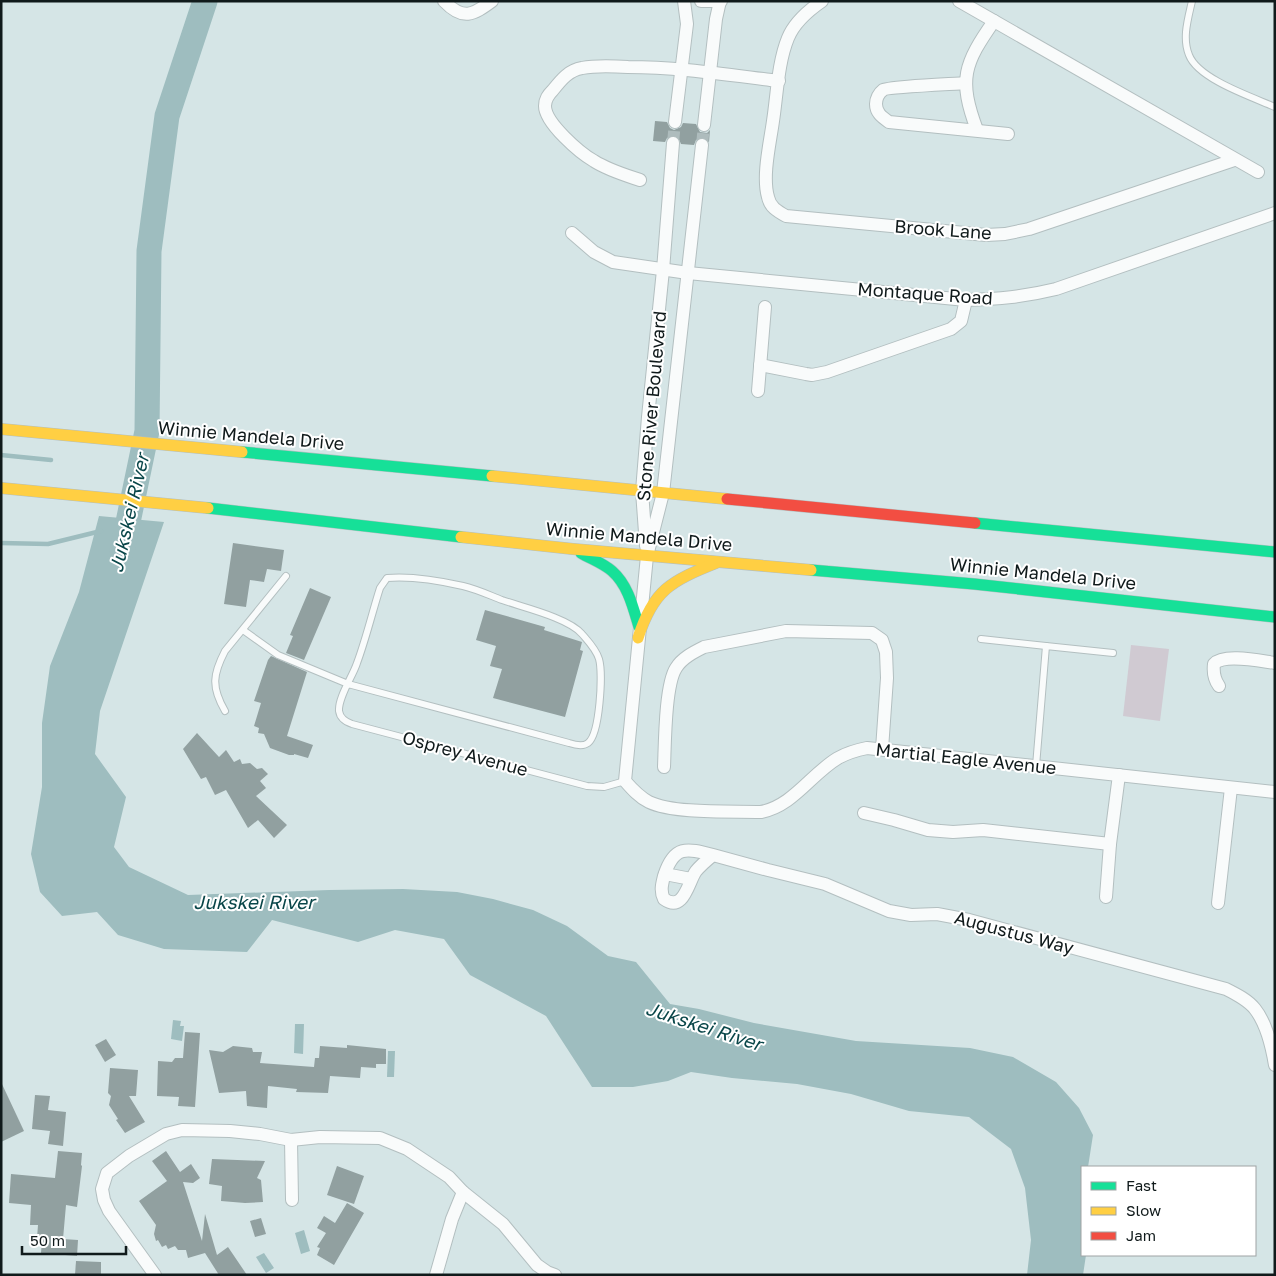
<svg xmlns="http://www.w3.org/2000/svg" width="1276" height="1276" font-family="'Golos Text',sans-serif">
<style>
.green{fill:#d0cad2}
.water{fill:#9ebdbf}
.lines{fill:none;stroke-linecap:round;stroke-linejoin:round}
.stream{stroke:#9ebdbf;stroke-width:4.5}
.river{stroke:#9ebdbf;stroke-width:25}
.building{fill:#91a0a0}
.street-tunnel{stroke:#aebcbd;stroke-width:12;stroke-dasharray:12 6;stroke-linecap:butt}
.lane-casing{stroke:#b3bfc0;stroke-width:8}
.street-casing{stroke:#b3bfc0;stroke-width:14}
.fast-casing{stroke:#b3bfc0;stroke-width:12}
.slow-casing{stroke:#b3bfc0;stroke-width:12}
.jam-casing{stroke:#b3bfc0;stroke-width:12}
.lane{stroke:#f9fbfb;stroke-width:6}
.street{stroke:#f9fbfb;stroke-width:12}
.fast{stroke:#16e098;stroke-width:11}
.slow{stroke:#ffcf43;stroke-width:11}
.jam{stroke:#f24e42;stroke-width:11}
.labels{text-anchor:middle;stroke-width:4;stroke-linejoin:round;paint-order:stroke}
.street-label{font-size:18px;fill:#101a1b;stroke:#fff}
.water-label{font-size:19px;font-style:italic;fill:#094649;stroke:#fff}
</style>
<rect width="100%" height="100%" fill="#d5e5e6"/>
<path class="green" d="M1131,645L1169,649L1160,721L1123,716Z"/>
<g class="water">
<path d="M99,516L164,522L100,711L95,754L126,797L114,847L129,867L188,895L329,890L403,889L457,892L493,899L533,910L567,926L608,956L636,962L670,1004L699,1009L754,1023L856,1041L970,1048L1013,1057L1056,1082L1079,1108L1093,1135L1088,1167H1082V1255H1086L1083,1275H1027L1031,1240L1025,1188L1011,1149L969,1117L909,1111L851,1094L797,1084L732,1078L691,1072L668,1081L633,1087H592L546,1016L470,975L444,939L395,930L358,942L272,920L247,952L164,949L118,935L97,912L62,916L40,892L31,854L42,787V723L50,666L79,592Z"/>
<path d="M173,1020L181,1021L180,1026H184L182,1041L171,1039Z"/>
<path d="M295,1024H304L303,1054L294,1053Z"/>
<path d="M388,1051H395L394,1077H387Z"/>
<path d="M304,1230L310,1251L301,1254L295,1233Z"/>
<path d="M264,1253L274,1268L266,1273L256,1257Z"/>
</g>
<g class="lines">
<g class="stream">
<path d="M1,455L51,460"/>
<path d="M1,543L48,544L101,531"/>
</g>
<path class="river" d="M122,551L147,431L149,251L167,116L205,1"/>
</g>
<g class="building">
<path d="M655,121L667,122L670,128L674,130L681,127L683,123L696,124L700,132L707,133L710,130L709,142L702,137L696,140L694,145L681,144L678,137L673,135L667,138L665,142L653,141Z"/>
<path d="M233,543L284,550L281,571L267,569L264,582L250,580L246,607L224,604Z"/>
<path d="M310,588L331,597L304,660L286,653L293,636L290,635Z"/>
<path d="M485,610L545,627L544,630L582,642L580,650L583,651L565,717L493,698L502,669L490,666L496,646L476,640Z"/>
<path d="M271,656L307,672L287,736L313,745L308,758L294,754V755H289L270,748L264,734L258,733L259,728L254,726L261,703L254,701L268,660Z"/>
<path d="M197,733L219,757L226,750L234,762L240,759L242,764L250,763L257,769L262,768L268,774L260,781L266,788L256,796L287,825L274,838L258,820L248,828L226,790L215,795L206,777L201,779L183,749Z"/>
<path d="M185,1032L200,1033L195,1107L178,1106L179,1097L157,1096L158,1061L172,1062L175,1058H183Z"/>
<path d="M106,1039L116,1055L105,1062L95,1045Z"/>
<path d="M347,1045L386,1049V1064H376V1068L361,1067L360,1078L330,1076L328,1093L296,1092L297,1089L268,1086L267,1108L247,1106L246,1091L219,1093L209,1050L223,1052L233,1046L252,1048L253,1052H262L260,1063L314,1067L315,1058H319L320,1046L347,1048Z"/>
<path d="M110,1068L138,1070L136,1096H129L145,1122L125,1133L116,1120L118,1119L109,1105L111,1096L108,1093Z"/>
<path d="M1,1082L24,1131L1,1142Z"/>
<path d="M35,1095L50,1096L48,1110L66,1112L63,1146L48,1144L50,1131L32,1129Z"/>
<path d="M58,1151L82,1153L81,1165L82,1166L77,1207L66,1205L63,1239L78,1240L77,1256L41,1253L42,1239L37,1238L38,1225H30L31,1205L9,1203L11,1174L55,1178Z"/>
<path d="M166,1151L180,1172L191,1164L200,1178L193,1183L183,1182L202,1241L205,1214L217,1255L228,1247L247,1275H219L205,1253L188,1258L186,1250H178L175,1246L168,1249L166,1245L162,1247L158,1240L156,1241L154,1234L156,1225L139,1201L167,1181L152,1161Z"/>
<path d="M212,1159L265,1161L257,1178L261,1180L263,1202L245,1203L221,1201L222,1186L209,1184Z"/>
<path d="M337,1166L364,1176L354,1204L327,1195Z"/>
<path d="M347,1203L364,1213L334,1265L317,1255L320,1248L317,1247L326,1233L317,1228L324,1216L335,1223Z"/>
<path d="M261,1218L266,1234L255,1237L250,1221Z"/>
<path d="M76,1261L101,1262V1275H75Z"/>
</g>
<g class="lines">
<g class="street-tunnel">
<path d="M673,143L675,122"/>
<path d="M702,145L704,125"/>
</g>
<defs>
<g id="lane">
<path d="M1192,1C1188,19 1182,38 1189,55C1198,79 1252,97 1275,107"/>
<path d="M243,630L278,655L348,684L569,743C575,745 583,747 588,743C600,734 603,673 599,659C596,649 588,641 582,634C569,618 522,607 502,600C489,595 476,589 463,586C441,581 410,576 387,578L380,588C372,613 366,639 357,663C353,676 338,697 339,711C340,718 346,722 352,724L587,786L604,787L625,781"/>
<path d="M981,639L1046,646"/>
<path d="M225,711C211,687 213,674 225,651L286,576"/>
<path d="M1036,766L1046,646L1113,653"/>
</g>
<g id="street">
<path d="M444,1C463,21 473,15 492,1"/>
<path d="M701,1H721"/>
<path d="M822,1C809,10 794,23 788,38C778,62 777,95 773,121C770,143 762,176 768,197C770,207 777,211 786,216L986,235L1005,234L1029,229L1234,160"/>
<path d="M959,1L1258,172"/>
<path d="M966,83C954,84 887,87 883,90C879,93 876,99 876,104C876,113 882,117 889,122L1008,134"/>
<path d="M675,122L687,24L684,1"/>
<path d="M704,125L716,19L720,1"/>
<path d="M977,130C958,79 964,64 994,21"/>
<path d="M702,145L663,493L647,556L625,781C632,789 639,797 649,802C674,814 731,811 761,812C793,806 811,774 838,758C847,753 857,750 867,748L1275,792"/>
<path d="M640,180C625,175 608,170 594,161C580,153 545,123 545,106C545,99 548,95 553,90C561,80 569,70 582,68C597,65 613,66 628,67C678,67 729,75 779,81"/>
<path d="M572,233L594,252L613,262L688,273L966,300C999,299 1023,297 1056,289L1275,213"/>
<path d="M760,365L806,374L812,375L827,372L951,329L961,321L966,300"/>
<path d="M758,391L765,307"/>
<path d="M646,546L642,491L648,417L663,270L673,143"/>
<path d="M1219,686C1214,679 1213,672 1214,664C1224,653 1260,661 1275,663"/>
<path d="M664,767C665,744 665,685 676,668C682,658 694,652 704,647L786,631L872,633L882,640L886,652L887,678L882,749"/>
<path d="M864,813L894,820L928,830L953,832L983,830L1110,844"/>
<path d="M713,855C686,848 674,845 664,876C662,884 660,891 664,899C684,913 688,882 696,871C701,865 707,860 713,855L768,870L825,884L889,911L911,915L937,914L969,920L1226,989C1236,994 1248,1000 1255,1009C1266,1023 1272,1047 1275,1065"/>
<path d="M665,874L691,879"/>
<path d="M1106,897L1110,844L1119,775"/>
<path d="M1218,903L1231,788"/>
<path d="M291,1140L292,1200"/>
<path d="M155,1275L109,1211L104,1200L102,1189L107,1173L129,1156L166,1134L182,1130L230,1131L260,1134L291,1140L320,1137L380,1138L407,1149L449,1177L463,1192L503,1224L537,1265L547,1272L555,1275"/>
<path d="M436,1275L452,1219L463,1192"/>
</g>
<g id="fast">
<path d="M242,452L492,476"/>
<path d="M208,508L461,537"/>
<path d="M975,523L1275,552"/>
<path d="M581,553C591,559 603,563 612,571C628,585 633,607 639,627"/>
<path d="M811,570L974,584L1275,617"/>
</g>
<g id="slow">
<path d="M1,429L242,452"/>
<path d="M492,476L727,499"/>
<path d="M1,488L208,508"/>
<path d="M461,537L573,549L811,570"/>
<path d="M638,638C653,590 671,581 716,563"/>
</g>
<path id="jam" d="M727,499L975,523"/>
</defs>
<use href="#lane" class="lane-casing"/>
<use href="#street" class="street-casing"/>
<use href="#fast" class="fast-casing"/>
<use href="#slow" class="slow-casing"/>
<use href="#jam" class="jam-casing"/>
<use href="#lane" class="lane"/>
<use href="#street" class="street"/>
<use href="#fast" class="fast"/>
<use href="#slow" class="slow"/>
<use href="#jam" class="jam"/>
</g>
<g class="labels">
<g class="street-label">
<text transform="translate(943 230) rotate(4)" y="6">Brook Lane</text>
<text transform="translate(925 294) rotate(4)" y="6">Montaque Road</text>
<text transform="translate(652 406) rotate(-85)" y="6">Stone River Boulevard</text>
<text transform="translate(251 436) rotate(5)" y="6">Winnie Mandela Drive</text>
<text transform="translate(639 537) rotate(5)" y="6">Winnie Mandela Drive</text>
<text transform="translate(1043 574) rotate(6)" y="6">Winnie Mandela Drive</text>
<text transform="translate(465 754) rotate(15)" y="6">Osprey Avenue</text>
<text transform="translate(966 759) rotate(6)" y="6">Martial Eagle Avenue</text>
<text transform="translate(1014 933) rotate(15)" y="6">Augustus Way</text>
</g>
<g class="water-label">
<text transform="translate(129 513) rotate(-77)" y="7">Jukskei River</text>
<text x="254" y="909">Jukskei River</text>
<text transform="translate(704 1026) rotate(18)" y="7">Jukskei River</text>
</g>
</g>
<rect width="1276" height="1276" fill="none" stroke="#101a1b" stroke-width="5"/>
<rect x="1081" y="1166" width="175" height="90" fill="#ffffff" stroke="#9fa3a4"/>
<rect x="1091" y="1182" width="25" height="8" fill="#16e098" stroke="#9fa3a4"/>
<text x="1126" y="1191" font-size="15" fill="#101a1b">Fast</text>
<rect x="1091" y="1207" width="25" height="8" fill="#ffcf43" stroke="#9fa3a4"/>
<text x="1126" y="1216" font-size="15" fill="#101a1b">Slow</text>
<rect x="1091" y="1232" width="25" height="8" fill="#f24e42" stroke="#9fa3a4"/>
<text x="1126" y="1241" font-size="15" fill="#101a1b">Jam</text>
<path d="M22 1246v8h104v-8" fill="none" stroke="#101a1b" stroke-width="2.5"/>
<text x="30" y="1246" font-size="15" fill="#101a1b" stroke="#ffffff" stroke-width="4" paint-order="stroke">50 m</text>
</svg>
